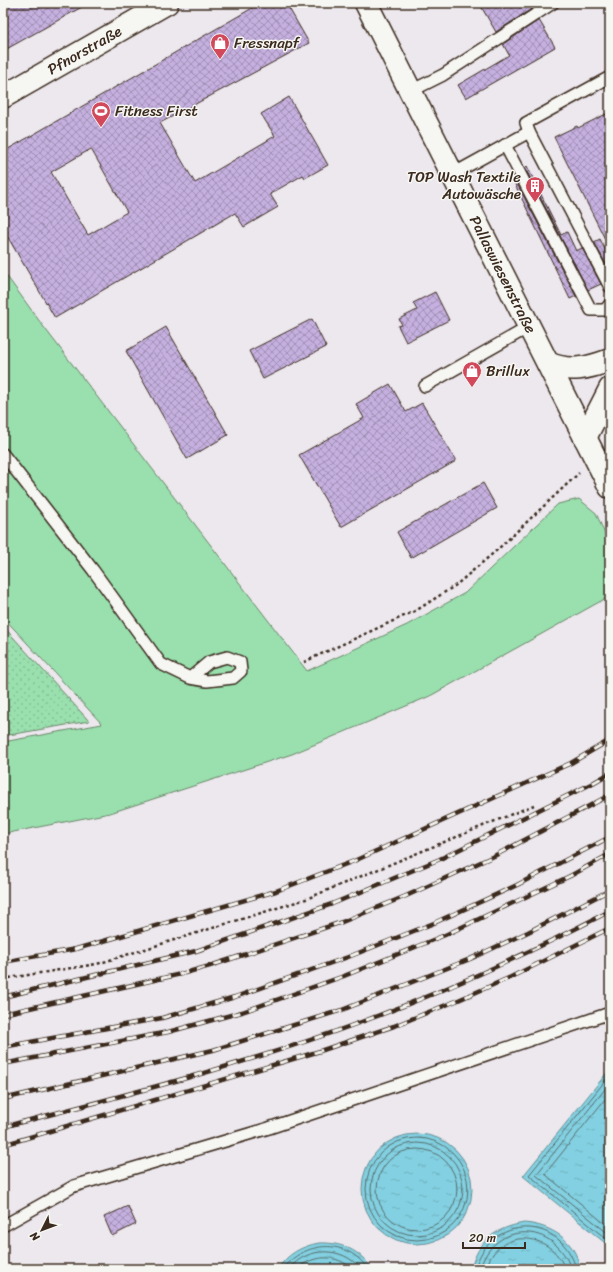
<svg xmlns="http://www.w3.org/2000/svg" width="613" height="1272" font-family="Sriracha,sans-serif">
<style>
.grass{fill:url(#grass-dots);stroke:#6a8566}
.green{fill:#99e0ae;stroke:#6a8566}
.water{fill:url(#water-ripples);stroke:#668e93}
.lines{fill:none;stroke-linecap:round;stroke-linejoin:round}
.shore{stroke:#576c6c;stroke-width:1}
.building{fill:url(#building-cross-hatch);stroke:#3b2a1e;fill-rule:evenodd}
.lane-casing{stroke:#3b2a1e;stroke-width:14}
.secondary-casing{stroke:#3b2a1e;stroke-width:25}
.path{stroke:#3b2a1e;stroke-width:2.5;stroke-dasharray:3 3;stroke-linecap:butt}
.lane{stroke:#f6f6f2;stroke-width:11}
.secondary{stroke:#f6f6f2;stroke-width:22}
.rail-casing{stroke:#3b2a1e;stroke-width:4.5}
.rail{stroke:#f6f6f2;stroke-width:3;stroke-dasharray:9;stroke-linecap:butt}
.labels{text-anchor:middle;stroke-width:3;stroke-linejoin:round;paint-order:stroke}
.poi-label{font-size:15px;fill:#3b2a1e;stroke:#f6f6f2;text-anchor:start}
.street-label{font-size:15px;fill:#3b2a1e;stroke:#f6f6f2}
</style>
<defs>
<pattern id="grass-dots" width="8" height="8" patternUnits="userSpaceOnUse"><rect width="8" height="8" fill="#99e0ae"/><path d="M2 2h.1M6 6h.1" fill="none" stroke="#85c095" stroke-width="1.8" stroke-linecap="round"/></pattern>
<pattern id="water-ripples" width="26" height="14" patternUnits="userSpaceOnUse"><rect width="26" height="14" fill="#82d0e1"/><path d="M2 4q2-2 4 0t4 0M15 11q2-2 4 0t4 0" fill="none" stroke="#71b3c1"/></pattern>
<pattern id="building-cross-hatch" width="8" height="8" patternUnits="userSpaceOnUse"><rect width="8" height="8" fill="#c5b0df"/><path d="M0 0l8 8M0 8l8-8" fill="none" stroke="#a18fb4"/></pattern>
</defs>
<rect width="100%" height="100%" fill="#ece8ee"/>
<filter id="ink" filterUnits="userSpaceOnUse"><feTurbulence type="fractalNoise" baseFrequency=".025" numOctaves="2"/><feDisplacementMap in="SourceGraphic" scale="8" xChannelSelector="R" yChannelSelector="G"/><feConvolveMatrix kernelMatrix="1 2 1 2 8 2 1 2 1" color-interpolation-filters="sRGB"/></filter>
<g filter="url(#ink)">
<path class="grass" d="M3,626L89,721L3,736Z"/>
<path class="green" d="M3,271L43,326L307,671L407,625L465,593L558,504L579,499L596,513L610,546V596L430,696L292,754L110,813L3,834V742L102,724L3,617Z"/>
<g class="water">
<path d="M610,1069V1247L523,1176Z"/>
<circle cx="417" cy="1189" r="55"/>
<path d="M524,1223C551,1225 576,1240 580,1269H471C478,1241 495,1228 524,1223Z"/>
<path d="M319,1243C341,1242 360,1250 372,1269H278C287,1254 302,1246 319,1243Z"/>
</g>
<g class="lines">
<g class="shore">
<path d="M610,1075L529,1175L610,1242"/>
<path d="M610,1083L536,1175L610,1235"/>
<path d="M610,1093L545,1174L610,1228"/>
<circle cx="417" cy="1189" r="51"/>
<circle cx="417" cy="1189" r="46"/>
<circle cx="417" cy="1189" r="40"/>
<path d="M282,1269C305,1241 346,1237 368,1269"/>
<path d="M289,1269C307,1246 343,1246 361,1269"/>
<path d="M297,1269C314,1254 336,1254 353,1269"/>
<path d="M475,1269C489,1214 563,1214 576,1269"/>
<path d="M480,1269C493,1220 556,1221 571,1269"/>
<path d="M486,1269C497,1227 551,1230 565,1269"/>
</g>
</g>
<g class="building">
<path d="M3,3H89L3,51Z"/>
<path d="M261,3H286L309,43L160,123L195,183L275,136L261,114L289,97L328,165L305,178L303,175L270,194L278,207L244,227L235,213L55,318L3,229V152ZM91,149L127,212L88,235L51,172Z"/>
<path d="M479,3H530L533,8L496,32Z"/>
<path d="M539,20L555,47L466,98L458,85L509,55L503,44Z"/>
<path d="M610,112V249L554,137L577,126L578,128Z"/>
<path d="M527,166L561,235L567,232L576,251L582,248L601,284L588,290L525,168Z"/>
<path d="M510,174H512L576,296L570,299Z"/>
<path d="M600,239L610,260V272L594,242Z"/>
<path d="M435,292L449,320L406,342L398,326L402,325L399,319L417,310L413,303Z"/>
<path d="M312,319L326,347L263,379L249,351Z"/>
<path d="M166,327L228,435L187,459L126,351Z"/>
<path d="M390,384L406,412L422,403L456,461L341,527L299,455L364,418L356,404Z"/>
<path d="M483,483L497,508L411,558L397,532Z"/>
<path d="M128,1206L136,1224L112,1236L104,1217Z"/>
</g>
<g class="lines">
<defs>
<g id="lane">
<path d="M610,77L526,123L529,132L610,287"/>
<path d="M411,91L443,75L553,3"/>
<path d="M505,145L591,310H605L610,304"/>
<path d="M453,174L529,132"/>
<path d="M425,386L529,327"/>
<path d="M3,454L93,570L161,664L190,678L207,681L233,678L241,671L240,662L227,657L209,662L190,678"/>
<path d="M3,1226L74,1186L269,1128L610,1013"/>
</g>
<g id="secondary">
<path id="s1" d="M366,3L610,487"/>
<path id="s2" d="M3,97L167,3"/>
<path d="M548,363C569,373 589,368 610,360"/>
<path d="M585,438L610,389"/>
</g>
</defs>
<use href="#lane" class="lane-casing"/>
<use href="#secondary" class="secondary-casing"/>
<g class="path">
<path d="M304,662L417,610L456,585L497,550L579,473"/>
<path d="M3,979L97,964L306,899L534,805"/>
</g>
<use href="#lane" class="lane"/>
<use href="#secondary" class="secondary"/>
<defs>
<g id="rail">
<path d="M3,962L76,949L276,891L354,861L571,763L610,740"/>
<path d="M3,997L196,951L332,904L440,859L591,784L610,773"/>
<path d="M3,1014L181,974L210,966L342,922L406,896L494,856L610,795"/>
<path d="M3,1047L162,1018L235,997L348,957L434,923L517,885L610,837"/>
<path d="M3,1064L168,1032L242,1012L344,976L445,935L570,876L610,854"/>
<path d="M3,1099L213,1050L342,1010L470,959L528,932L610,890"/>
<path d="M3,1127C124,1095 246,1065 364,1021C448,990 530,953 610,911"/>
<path d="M3,1145L320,1051L394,1026L456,1001L511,977L610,928"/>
</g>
</defs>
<use href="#rail" class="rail-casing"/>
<use href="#rail" class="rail"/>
</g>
</g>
<defs>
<symbol id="shop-pin" viewBox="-11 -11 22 30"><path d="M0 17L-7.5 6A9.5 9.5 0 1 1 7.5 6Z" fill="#d1495b" stroke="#f6f6f2"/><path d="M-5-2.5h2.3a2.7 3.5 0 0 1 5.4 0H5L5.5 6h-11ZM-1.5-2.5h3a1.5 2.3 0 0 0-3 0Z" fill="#fff"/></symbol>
<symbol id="stadium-pin" viewBox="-11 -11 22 30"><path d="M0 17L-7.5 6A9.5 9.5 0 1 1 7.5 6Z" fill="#d1495b" stroke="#f6f6f2"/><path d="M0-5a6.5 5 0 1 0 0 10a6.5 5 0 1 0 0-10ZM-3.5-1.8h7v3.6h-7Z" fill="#fff"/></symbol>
<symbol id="building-pin" viewBox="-11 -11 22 30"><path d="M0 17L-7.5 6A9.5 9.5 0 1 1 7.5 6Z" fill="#d1495b" stroke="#f6f6f2"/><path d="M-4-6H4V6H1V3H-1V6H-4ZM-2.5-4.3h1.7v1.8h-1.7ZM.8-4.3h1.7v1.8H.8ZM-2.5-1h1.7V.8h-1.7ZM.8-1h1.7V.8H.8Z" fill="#fff"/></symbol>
</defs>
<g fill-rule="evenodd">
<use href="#shop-pin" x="209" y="32" width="22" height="30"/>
<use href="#stadium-pin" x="90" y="100" width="22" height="30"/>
<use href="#building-pin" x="524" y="175" width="22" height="30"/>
<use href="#shop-pin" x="461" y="360" width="22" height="30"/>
</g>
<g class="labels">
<g class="poi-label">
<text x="234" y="48">Fressnapf</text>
<text x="115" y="116">Fitness First</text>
<text x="521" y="182" text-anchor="end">TOP Wash Textile<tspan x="521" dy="17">Autowäsche</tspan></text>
<text x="486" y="376">Brillux</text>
</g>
<g class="street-label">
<text dy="5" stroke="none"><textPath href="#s2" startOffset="94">Pfnorstraße</textPath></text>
<text dy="5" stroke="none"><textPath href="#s1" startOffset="304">Pallaswiesenstraße</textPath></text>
</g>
</g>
<rect width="613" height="1272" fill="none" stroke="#f6f6f2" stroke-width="16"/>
<rect x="8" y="8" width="597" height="1256" fill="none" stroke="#3b2a1e" stroke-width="1.5" filter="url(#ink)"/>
<g transform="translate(42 1230) rotate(228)" stroke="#f6f6f2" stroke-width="3" paint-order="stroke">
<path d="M0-3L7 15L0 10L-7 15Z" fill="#3b2a1e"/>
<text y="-6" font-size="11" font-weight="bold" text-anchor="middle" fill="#3b2a1e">N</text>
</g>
<path d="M463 1242v6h62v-6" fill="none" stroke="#3b2a1e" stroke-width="2"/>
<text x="469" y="1242" font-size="12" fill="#3b2a1e" stroke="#f6f6f2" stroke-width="3" paint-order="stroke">20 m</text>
</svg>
